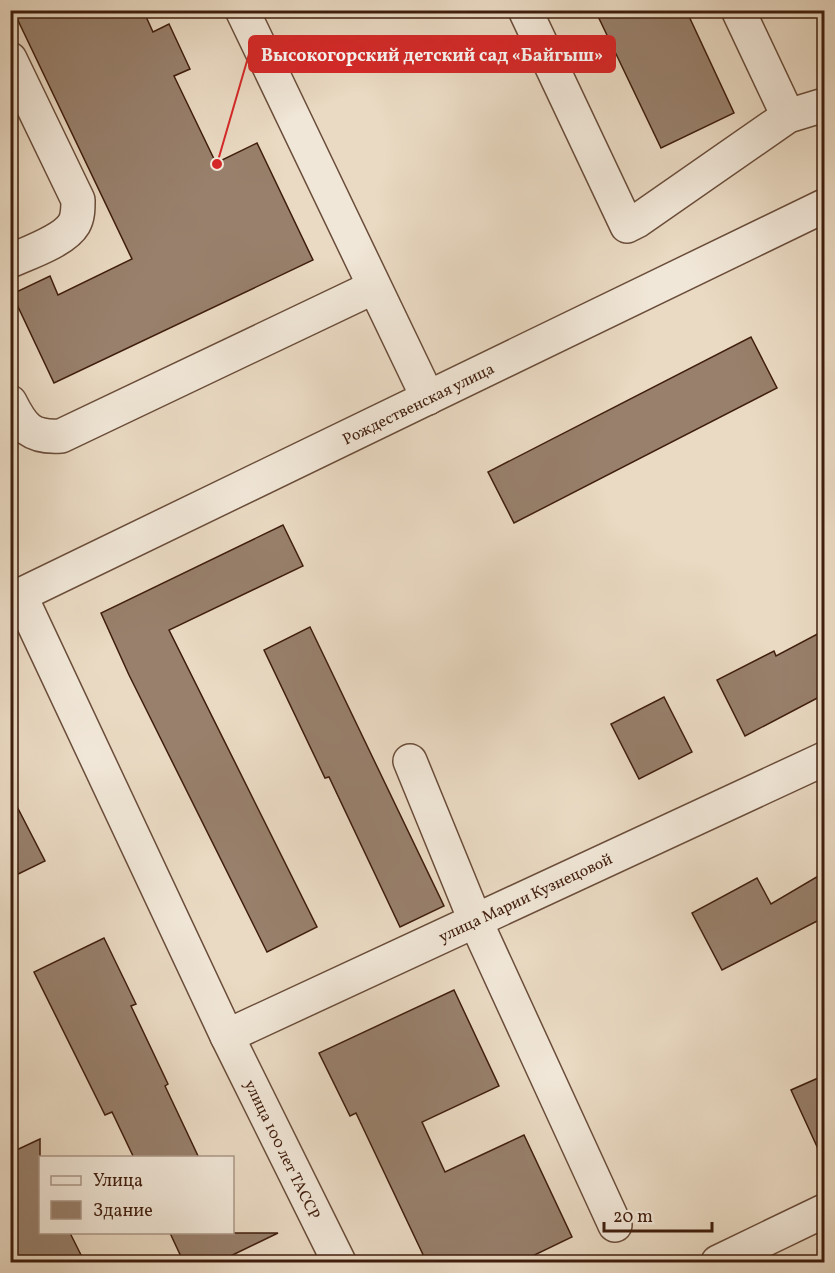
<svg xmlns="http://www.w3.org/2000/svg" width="835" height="1273" font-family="Vollkorn,serif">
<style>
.building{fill:#98806c;stroke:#401e0d;stroke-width:1.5}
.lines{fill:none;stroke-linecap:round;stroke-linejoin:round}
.minor-casing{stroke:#6a4d3a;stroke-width:36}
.path{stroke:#401e0d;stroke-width:4;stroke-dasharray:1.5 3;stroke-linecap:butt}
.minor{stroke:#f1e7d8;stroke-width:33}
.labels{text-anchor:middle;stroke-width:4.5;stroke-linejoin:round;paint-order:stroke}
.street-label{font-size:16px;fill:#401e0d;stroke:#f1e7d8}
.leader{fill:none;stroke:#d62828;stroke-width:2}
.callout-dot{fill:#d62828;stroke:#f1e7d8;stroke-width:2}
.callout{fill:#d62828;stroke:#d62828;stroke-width:2}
.callout-label{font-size:18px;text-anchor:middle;font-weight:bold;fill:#fff}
</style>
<rect width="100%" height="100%" fill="#eadac3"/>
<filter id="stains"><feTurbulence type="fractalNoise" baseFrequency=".00333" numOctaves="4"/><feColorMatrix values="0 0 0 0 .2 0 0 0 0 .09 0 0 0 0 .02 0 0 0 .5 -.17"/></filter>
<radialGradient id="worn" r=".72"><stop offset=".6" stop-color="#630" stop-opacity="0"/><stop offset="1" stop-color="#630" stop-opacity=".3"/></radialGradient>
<g class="building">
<path d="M13,10H143L153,32L169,24L190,69L174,76L216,163L257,143L313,260L54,383L12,294L50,276L58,295L132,259Z"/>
<path d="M595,10H686L734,113L661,148Z"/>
<path d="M751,337L777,388L514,523L488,472Z"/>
<path d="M283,525L303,566L169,630L317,927L267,952L129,675L101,613Z"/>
<path d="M310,627L444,906L400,927L329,777L325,778L264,650Z"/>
<path d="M825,630V694L745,736L717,680L774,651L776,656Z"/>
<path d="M664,697L692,752L639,779L611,724Z"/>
<path d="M10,793L45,861L10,878Z"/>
<path d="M825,872V917L722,970L692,913L757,878L771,904Z"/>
<path d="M104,938L136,1004L131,1006L168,1084L165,1086L199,1158H134L112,1112L105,1115L34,972Z"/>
<path d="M454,990L499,1086L422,1122L445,1172L524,1135L572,1237L518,1263H427L356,1113L350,1116L319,1053Z"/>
<path d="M825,1075V1164L791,1090Z"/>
<path d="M40,1139V1233H70L85,1263H20L10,1243V1153Z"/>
<path d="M170,1233H278L216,1263H184Z"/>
</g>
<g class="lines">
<defs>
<g id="minor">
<path d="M242,10L428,398"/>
<path d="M525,10L627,226L637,221L788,116L824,105"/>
<path d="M738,10L788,116"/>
<path d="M10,59L78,200C78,209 78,217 74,224C64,241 28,253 10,261"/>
<path d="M10,402C23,428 31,438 61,436L374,287"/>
<path d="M20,595L227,1036L339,1262"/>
<path d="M10,600L824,206"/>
<path d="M410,761L475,920L615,1225"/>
<path d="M227,1036L824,759"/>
<path d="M718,1262L824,1211"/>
</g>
</defs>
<use href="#minor" class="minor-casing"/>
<path class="path" d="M816,10L824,13"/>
<use href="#minor" class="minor"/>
</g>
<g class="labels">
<g class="street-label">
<text transform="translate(418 403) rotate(-26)" y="6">Рождественская улица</text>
<text transform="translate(525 897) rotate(-25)" y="6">улица Марии Кузнецовой</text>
<text transform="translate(283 1149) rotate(64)" y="6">улица 100 лет ТАССР</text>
</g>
</g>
<path class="leader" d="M217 164L249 54"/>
<circle class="callout-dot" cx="217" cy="164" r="6"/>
<rect class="callout" x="249" y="36" width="366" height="36" rx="6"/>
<g class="callout-label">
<text x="432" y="61">Высокогорский детский сад «Байгыш»</text>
</g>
<rect width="835" height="1273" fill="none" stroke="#eadac3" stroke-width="36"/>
<rect x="12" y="12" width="811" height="1249" fill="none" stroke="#401e0d" stroke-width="3"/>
<rect x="18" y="18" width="799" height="1237" fill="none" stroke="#401e0d" stroke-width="1.5"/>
<rect x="39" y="1156" width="195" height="78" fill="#f1e7d8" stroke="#aa9787" stroke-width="1.5"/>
<rect x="51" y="1176" width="30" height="9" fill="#f1e7d8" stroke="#aa9787" stroke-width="1.5"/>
<text x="93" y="1186" font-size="18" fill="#401e0d">Улица</text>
<rect x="51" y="1201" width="30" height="18" fill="#98806c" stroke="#aa9787" stroke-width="1.5"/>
<text x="93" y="1216" font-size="18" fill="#401e0d">Здание</text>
<path d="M604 1222v9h108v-9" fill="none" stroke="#401e0d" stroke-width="3"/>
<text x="613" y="1222" font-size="18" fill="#401e0d" stroke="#f1e7d8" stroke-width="4.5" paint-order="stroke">20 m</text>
<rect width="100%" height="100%" filter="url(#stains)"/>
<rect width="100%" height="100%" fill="url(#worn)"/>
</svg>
